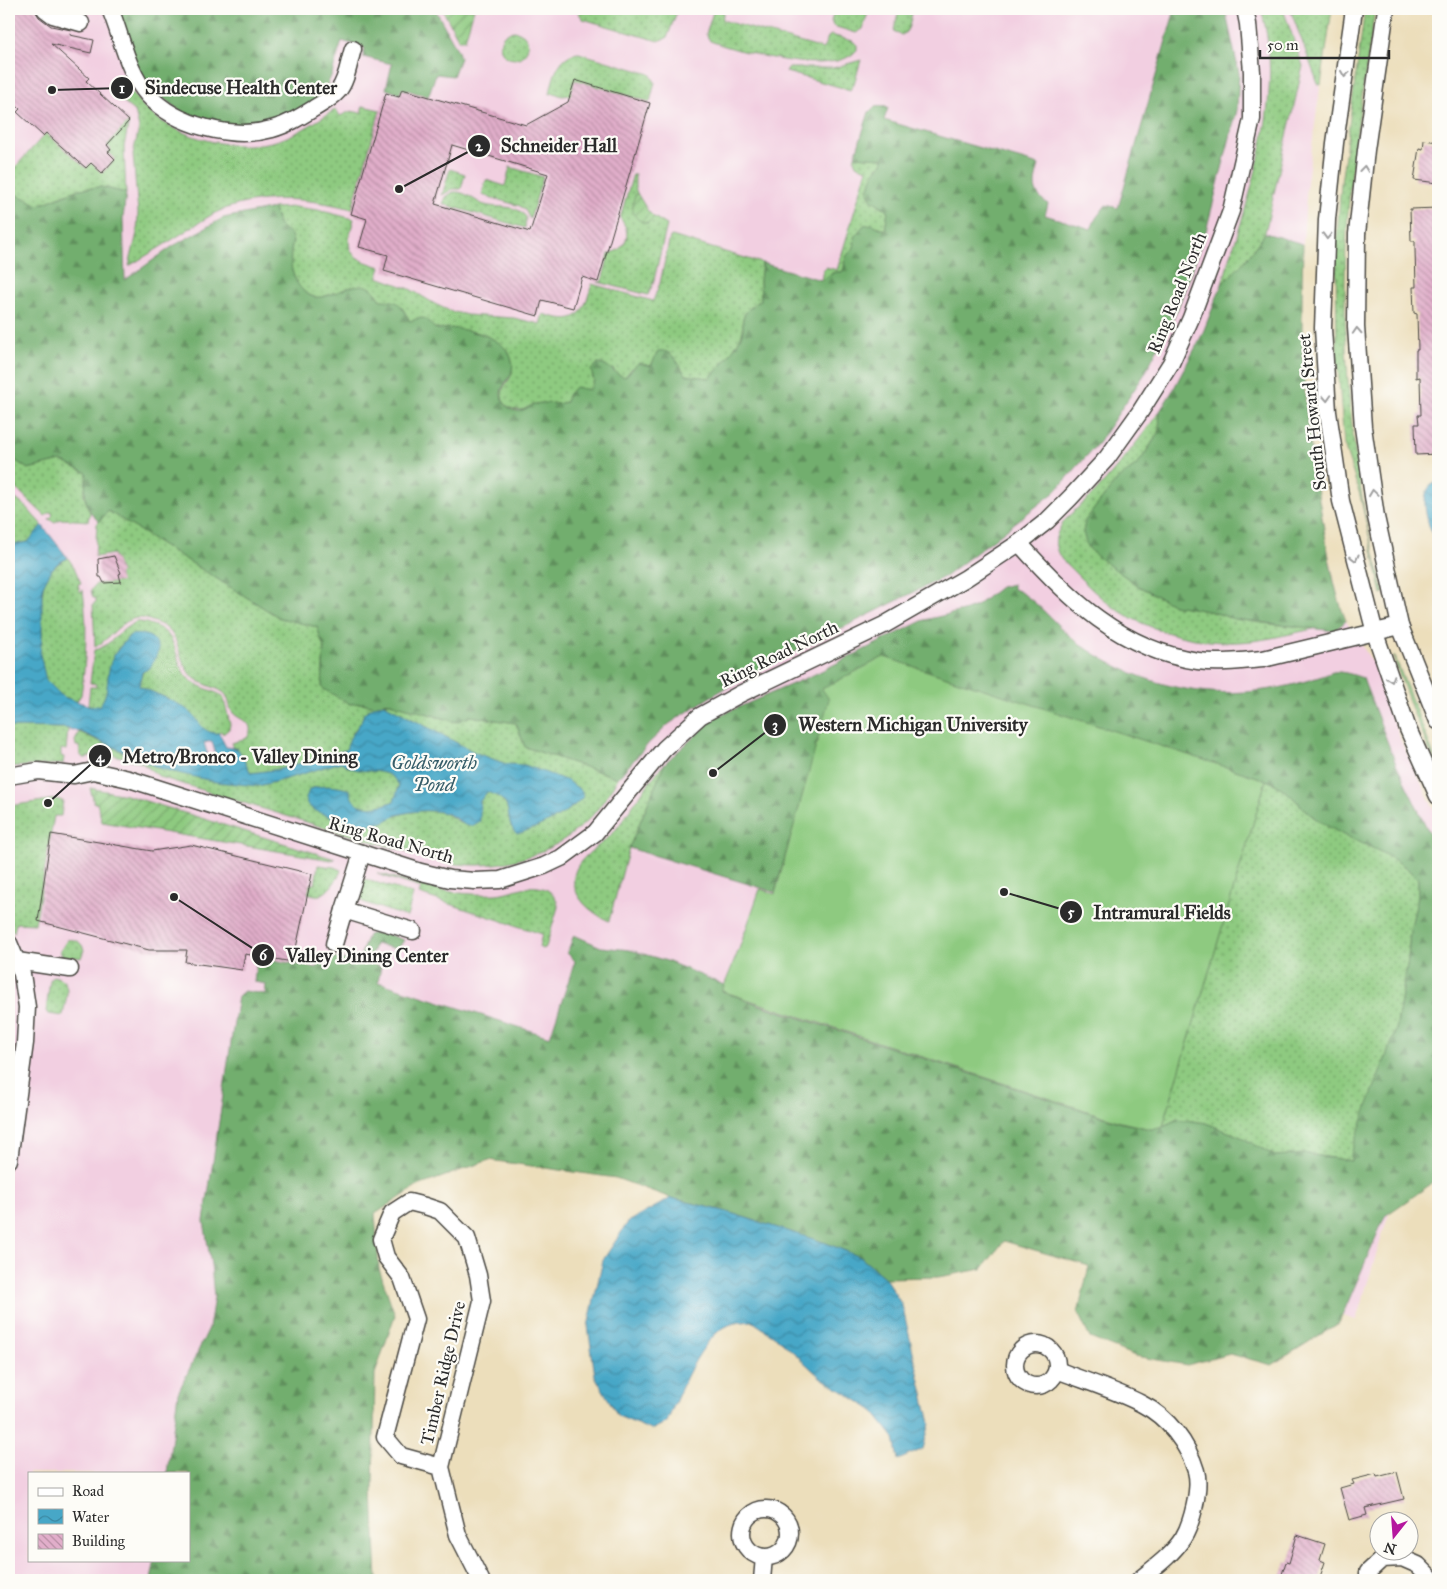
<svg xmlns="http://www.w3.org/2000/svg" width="1447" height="1589" font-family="'IM FELL Great Primer',serif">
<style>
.built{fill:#f2cfe1}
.grass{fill:url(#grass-dots);stroke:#5c7a56}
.forest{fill:url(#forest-firs);stroke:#4e6c4c}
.garden{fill:url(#garden-furrows);stroke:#5c7a56}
.pitch{fill:#8eca80;stroke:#5c7a56}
.water{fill:url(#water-waves);stroke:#396979;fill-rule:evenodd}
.building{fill:url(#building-back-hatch);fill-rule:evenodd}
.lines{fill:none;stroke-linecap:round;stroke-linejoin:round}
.minor-casing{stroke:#484641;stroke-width:19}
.minor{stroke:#fff;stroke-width:16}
.oneway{stroke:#a0a0a0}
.labels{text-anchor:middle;stroke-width:4.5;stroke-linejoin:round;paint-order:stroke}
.street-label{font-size:18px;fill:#2b2b2b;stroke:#fdfcf7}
.water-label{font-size:19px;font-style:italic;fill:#365d69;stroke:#fdfcf7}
.leader{fill:none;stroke:#2b2b2b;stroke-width:2}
.callout-dot{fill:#2b2b2b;stroke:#fdfcf7;stroke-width:2}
.mark-label{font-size:15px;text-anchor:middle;font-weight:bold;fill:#fff}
.callout-label{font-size:19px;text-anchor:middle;font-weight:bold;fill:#2b2b2b;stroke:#fdfcf7;stroke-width:4.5;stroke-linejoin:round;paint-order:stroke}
</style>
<defs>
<pattern id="grass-dots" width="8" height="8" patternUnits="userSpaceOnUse" patternTransform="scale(1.25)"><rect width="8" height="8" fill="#8eca80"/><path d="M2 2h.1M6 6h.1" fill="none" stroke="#74a469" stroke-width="1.8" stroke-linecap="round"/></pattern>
<pattern id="forest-firs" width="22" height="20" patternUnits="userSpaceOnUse" patternTransform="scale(1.25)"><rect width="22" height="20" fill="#72ae6e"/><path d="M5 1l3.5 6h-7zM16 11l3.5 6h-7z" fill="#5e8e5b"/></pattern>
<pattern id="garden-furrows" width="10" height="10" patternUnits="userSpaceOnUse" patternTransform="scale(1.25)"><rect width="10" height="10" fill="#8eca80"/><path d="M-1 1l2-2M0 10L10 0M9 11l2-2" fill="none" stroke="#74a469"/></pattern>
<pattern id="water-waves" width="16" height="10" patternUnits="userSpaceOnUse" patternTransform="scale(1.25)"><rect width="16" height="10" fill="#47a7c7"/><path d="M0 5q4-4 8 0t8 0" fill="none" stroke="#3b88a2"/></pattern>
<pattern id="building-back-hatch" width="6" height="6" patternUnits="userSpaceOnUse" patternTransform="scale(1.25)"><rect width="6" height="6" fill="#e1aeca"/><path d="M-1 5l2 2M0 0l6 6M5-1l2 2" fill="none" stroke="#b78ea4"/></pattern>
</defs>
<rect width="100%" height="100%" fill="#fdfcf7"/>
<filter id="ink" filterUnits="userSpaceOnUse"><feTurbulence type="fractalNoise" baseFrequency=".02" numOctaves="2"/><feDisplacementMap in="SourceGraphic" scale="10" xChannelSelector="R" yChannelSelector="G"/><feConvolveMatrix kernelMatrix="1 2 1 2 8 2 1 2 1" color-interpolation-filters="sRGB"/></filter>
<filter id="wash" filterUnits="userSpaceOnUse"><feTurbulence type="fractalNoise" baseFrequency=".0096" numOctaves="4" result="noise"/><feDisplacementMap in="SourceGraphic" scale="20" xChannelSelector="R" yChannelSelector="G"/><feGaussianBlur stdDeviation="1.12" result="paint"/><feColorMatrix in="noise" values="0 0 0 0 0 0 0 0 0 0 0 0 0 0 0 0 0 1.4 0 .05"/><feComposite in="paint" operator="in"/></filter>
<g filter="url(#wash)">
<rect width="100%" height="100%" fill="#ecdebb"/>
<path class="built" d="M9,9H1331L1307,182L1303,244L1301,303L1302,347L1304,381L1312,455L1326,541L1340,606L1346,621L1375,666L1401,741L1438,818V1055L1356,1320L344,1000L189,1473H29V1560H174L168,1580H9Z"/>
<g class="grass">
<path d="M576,9H678L667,38L658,41L583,19Z"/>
<path d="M714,9H724L722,20L823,49L828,37L831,35L853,41L857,45V50C834,79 740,52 710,41L706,34Z"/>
<path d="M835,9H869L863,29L856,33L833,26L831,21Z"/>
<path d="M899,9H910L912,13C910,21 910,31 902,35L895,33L894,30Z"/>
<path d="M1261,9H1283L1303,66L1265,233L1245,261L1222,284C1248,197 1287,100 1261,9Z"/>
<path d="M1290,9H1332L1321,85L1318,84Z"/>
<path d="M1365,9H1375C1364,87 1349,166 1346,245C1342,337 1349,429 1366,520C1371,544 1378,569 1384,593L1382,594L1360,495L1344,445L1337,354L1336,250L1341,183Z"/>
<circle cx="514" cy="45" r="14"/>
<path d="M579,53L650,74L655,82L650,102L575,80L571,95L562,96L554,93L550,94C553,76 559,54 579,53Z"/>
<path d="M861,60L854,84L850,90L786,72L788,68H833Z"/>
<path d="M118,81C120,81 123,81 125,83C130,86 133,94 136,98C140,103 145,108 149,112C183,140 240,154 282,139C301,132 318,120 336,109L340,116L351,111L361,113L363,106L380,110L352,209C308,198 258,193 215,213C206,218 197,224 189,229C169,242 149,254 129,266L137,233L138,213L133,154L139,128L135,112C125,104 115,97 112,83Z"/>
<path d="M129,121L124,147L126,193L101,187L79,189L39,205L13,193L9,198V174L46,133L86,168L94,159L102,173L115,159L108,152L111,149L107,145Z"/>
<path d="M855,156L883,158V163L877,167L879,205L888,210L885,230L879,227L855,243L854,250L849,253L845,268L842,272H835L821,280L823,270L826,267L837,270L867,169L856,165L854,160Z"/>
<path d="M510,167L543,177L530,219L525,210L520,206L482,195L486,180L505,186Z"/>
<path d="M450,169L465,174L461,189H453L442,195Z"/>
<path d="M633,174H635V187L637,193L635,196L645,223H648L654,217L667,225L653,284L648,295L598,282L602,281L609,254C628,248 632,233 620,218Z"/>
<path d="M453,192C465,191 472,199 482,204C497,210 515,202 526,217L525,228L443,204L446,197Z"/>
<path d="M295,207L318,210L354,219C344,252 348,257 381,267L378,277L410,289L435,304L450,311L467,315L514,318L540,324L543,314C578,325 582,317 592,284L653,301L660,283L670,237L672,236L762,263L760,281L761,300C755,304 747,309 744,316C741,321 744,326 743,331C739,344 719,371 709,378L686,375L676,360L659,351L651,366L632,368L625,377L619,376L613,369L592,376L594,381L589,391L584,389C575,395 566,404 554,405C547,405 542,402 535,404C531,405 528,408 525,409C515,412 503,407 502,396C501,386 511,381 512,372C512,366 510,358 509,352C501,345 491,336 479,333C471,330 435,330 432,327C430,326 429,323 428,321H410L401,306L381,300L377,294L350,288L319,298L311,296L300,289L291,271L290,254L293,240L278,225L274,208Z"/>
<path d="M1160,411L1159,432L1152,443L1138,464L1118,479L1085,521L1102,560L1140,587L1174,605L1213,612L1234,619L1269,624L1318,628C1292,633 1266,641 1239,642C1194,644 1139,629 1104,600C1089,588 1076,573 1062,560C1056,551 1053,542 1058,532C1065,514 1085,504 1097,490C1120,465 1140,438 1160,411Z"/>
<path d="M9,456L28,469L61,461L87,473L84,496L90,513L88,521L61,519L55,522L49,519L53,515L51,512L45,516L21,493L9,484Z"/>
<path d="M9,494L25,506L42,525L28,542L9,545Z"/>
<path d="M108,511L280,618L317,627L324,648L322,688L350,704L362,703L375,706L364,713L361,722L353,732L346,750L281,769L251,773L238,749L232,747V743C239,740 249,741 250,731C252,720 235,719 231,710C229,705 229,700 226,695C220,687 201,686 191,675C175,657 183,633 157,623C152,621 147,619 142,618C123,616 111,639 95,647L93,604L96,602V598H93L91,590L96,584L120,582L119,574L121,572L113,554L95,557L97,524Z"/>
<path d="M68,558L74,567L81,583L78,584L80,592L83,590C88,626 86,660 81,695L77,701C67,701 52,689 46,681C43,675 40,661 40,655C39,649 42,642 42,636C42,619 39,594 46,579C51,568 58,563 68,558Z"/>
<path d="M136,622C143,621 149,624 155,626C181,636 172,661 188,678C198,688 211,689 223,696L230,724L229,729L223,734L221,731L216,734L203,730L190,712L169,699L139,686L151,637L145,635H130C124,643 117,648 113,657C106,674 111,692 99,706L88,705L90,687H96V684L90,683L94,650C109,648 119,629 136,622Z"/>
<path d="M1393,657H1395L1438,766V770L1413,712Z"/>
<path d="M386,702L457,722L470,716L516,723L525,747L618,778C610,791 602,805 592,816C554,856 501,871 448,863L335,831L160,777L142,763L122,757L100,753L86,758H83L80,754L79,746H76L75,741L79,732L161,769L258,786L286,779L341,761C344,764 348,767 351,768C366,774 389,765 399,786L394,801C380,808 351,812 349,790C338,786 323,785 312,788L310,807L312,809C328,816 350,825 367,824C379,824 386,819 396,816C418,808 444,807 461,824L481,808L480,801L487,792C507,798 509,808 511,827C537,823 554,823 575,805L525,765L506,764L474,752L384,704Z"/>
<path d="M9,727L65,728L68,729L66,750L61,749V756L64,757L63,764L9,767Z"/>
<path d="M665,763L629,848L609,921C584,910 560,884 583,859C594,847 608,840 617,828C633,807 647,783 665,763Z"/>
<path d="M1266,780C1271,782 1276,784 1280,787C1293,795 1302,809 1315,818C1348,842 1391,849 1418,879V897L1410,931L1408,960L1396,1030L1351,1161L1307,1154L1275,1156L1241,1137L1205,1123L1178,1119L1163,1126Z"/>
<path d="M56,799L63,801L61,816H54L35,924L16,923L14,933L9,924V806Z"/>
<path d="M318,865L334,867L341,870C339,878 328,893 320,895C316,896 311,894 308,893L310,884H315Z"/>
<path d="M377,874L385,875C424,887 454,896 496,894C509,893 524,885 538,887C548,888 558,896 558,907L546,947L542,949L539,947L542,934L419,894L421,888Z"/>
<path d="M365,879L413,894L407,917L363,902L359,894L362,884Z"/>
<path d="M67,940C75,938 82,942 84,950L81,958L62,956L60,951Z"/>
<path d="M53,976C75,980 65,1000 63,1016L48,1014L46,1011L50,980Z"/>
</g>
<g class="forest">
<path d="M117,9H435L458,51L460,58L453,76L436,74L428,97L403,89L400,94L386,89L392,64L363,57L365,48L342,41L332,74L328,83L316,100L276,123L237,127L185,115L152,90L138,69Z"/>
<path d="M1175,9H1225L1239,73L1237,110L1206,231L1177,311L1144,375L1099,442L1055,492L946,576L745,677L707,699L669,724L649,743L618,778L525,747L516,723L470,716L457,722L386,702L375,706L362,703L350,704L322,688L324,648L317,627L280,618L108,511L99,522C83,506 84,495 87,473L61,461L28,469L9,456V198L13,193L39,205L79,189L101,187L126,193L123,219L125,280L173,246L223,218L274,208L278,225C282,228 288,231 290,234C295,240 291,246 291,253C289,269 296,289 311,296C329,303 354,277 371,288C375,291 378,296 381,300C403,301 399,304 410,321C414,320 418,318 422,318C429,318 430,327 437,329C440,330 444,328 448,328C469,329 507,337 512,361C515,375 506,379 502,389C498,399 508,411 518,411C525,411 530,405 536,404C547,401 553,406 566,402L568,395L575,387L589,390L594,381L591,370L597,364C610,363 613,374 625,377L638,363L651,366L658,351C674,349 678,365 686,375L709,378C719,371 739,344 743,331C744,326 741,321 744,316C747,309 755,304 761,300L760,281L762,263L821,280L835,272H842C845,267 844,265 845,260C849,248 857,253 854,237L864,225L872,224L885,230L888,210L872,200L868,193C871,180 872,171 883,163V158L855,156L869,112L874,107L885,106L888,108L884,120L1039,165C1034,183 1031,192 1048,204L1045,215L1091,229L1096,218L1106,205L1118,208Z"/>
<path d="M1265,233L1303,244C1302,290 1301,335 1304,381C1307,427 1314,472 1322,517C1328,551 1333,588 1346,621L1334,631L1234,619L1213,612L1174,605L1140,587L1102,560L1092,552L1086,543L1083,532L1085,521L1094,509L1118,479L1138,464L1152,443L1159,432L1160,411L1173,390L1202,335L1222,284L1245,261Z"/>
<path d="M1013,584V589C1031,594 1055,624 1071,637C1102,662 1141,680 1180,688C1210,694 1241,694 1271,689C1287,687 1303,682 1319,677C1324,676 1329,673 1333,672C1343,671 1354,675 1363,678L1365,684L1396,764L1438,851V1183L1434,1182L1385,1216L1339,1323L1272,1365L1230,1354L1187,1365L1135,1356L1090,1338L1078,1313L1089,1266L1004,1241L982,1269L938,1277L885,1278L860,1257L826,1243L724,1211L671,1198L616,1178L489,1160L418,1186L375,1214L379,1269L395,1315L375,1374L373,1490L377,1580H151L155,1560H189V1473H167L178,1393L209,1328L214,1297L211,1265L204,1221L238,996L244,991L265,994L266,984L254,982L257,957L317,968L320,955L358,962L368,935C380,930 392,936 404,940L398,949L375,944L369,962L381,967L378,982L550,1037L575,961L567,953L574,935L601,947L630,950L667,961L724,985L722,991L760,1005L1122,1123L1151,1129L1163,1126L1178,1119L1206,1123L1241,1137L1275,1156L1307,1154L1351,1161V1154L1367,1107L1396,1030L1408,960L1410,931L1418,897V879C1391,849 1348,842 1315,818C1302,809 1293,795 1280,787C1276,784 1271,782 1266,780L884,657L822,689L830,699L775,892L629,848L665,763L716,717L811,676L924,620L963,611L976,606L1000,587Z"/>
</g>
<g class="garden">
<path d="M442,9H474L465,40H459Z"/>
<path d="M637,193L648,211L654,217L648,223C631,221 629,205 637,193Z"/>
<path d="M90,788L126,795L335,859L331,860L102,822L97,803H94Z"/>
</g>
<path class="pitch" d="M884,657L1266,780L1163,1126L1151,1129L1121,1122L722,991L739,949L760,889L775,894L829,699L822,689Z"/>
<g class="water">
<path d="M1438,482V547C1430,532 1413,488 1438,482Z"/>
<path d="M42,525L68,558L58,563L52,569L43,586L42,594V636L40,654L46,680L63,697L88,705L99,706C110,693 106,680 110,665C114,652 122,645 130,635C143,633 156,635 159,650L150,668L142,672L139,686C156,694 174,700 189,711C200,720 201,734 219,733L226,747L238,749L251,773L281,769L346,750L350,738L361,722L364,713L375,706L384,704L474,752L506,764L525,765L568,781L582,791L583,797C565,816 542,826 517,834C501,819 519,802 487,792L480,801V821C467,831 464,824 454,817C447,813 439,811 432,811C420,810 408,812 397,815C391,817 386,822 379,823C358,828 331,818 312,809L307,804L306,798L309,790C320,784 338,786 350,790C351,812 380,808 394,801L399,786C390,767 370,773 355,769C350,768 345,764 341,762L286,779L258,786L216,782L161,769L81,732L65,728L9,727V545L28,542ZM212,741L216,756L209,759L204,743Z"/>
<path d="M671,1198L724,1211L826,1243L860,1257L885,1278L902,1305L930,1423L923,1449L898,1460L894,1438L872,1410L820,1377L781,1341L752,1321C745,1322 735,1322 729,1325C700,1337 679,1394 667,1422L651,1430L618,1416L595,1376L588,1326L603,1260L628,1222Z"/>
</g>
<g id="blocks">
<g class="building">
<path d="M9,9H34L39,17L51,26L71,30L70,35L94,40L91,53L51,44L89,78L86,81L129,121L107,145L111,150L108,152L115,159L102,173L91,163L86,168L46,133L43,136L17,112L20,109L9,98Z"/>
<path d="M575,80L650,103L598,282L582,277L573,308L542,300L538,316L384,271L388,255L359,247L367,219L351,214L386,93L399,97L402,89L526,125L568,102ZM452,145L548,174L530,232L435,204Z"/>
<path d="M1424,140L1438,142V183L1414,180L1419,148L1423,149Z"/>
<path d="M1438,208V454L1416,455L1415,424H1419L1418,415H1421L1420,377L1416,378V350H1418L1417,314L1414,313L1413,287H1416L1415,249V241H1411L1410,209Z"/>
<path d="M114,556L121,573L119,574L121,582L104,583L101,577H99L98,559Z"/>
<path d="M51,834L152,851L191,845L312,874L293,962L245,954L242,970L185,962L187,950H149L38,921Z"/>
<path d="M1397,1472L1404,1499L1365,1508L1367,1515L1349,1520L1340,1488L1354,1484L1352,1480L1376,1474L1377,1477Z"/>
<path d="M1297,1535L1325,1544L1320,1560L1325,1562L1319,1580H1280L1286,1562L1289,1563Z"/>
</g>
</g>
</g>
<g filter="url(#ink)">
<use href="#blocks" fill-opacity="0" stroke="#484641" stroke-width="1"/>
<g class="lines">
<defs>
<g id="minor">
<path d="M45,9L53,15L81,23"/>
<path d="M110,9C122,37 127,72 148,95C176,126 233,140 272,129C287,125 300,117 313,109C321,104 331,99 338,91C347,81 349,61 353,49"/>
<path d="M1354,9L1335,143L1327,219L1323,328L1328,412L1341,501L1375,633L1408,729L1438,796"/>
<path d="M1386,9L1366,150L1357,234L1356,327L1363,427L1376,517L1400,626L1438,721"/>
<path d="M1019,543C1068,598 1121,650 1198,661C1219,664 1242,661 1263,659L1400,626"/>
<path d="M9,776L38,771L74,775L93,771L129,779L421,872L450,879L475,881L500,880L544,866L561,858L595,833L664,749L700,716L740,694L884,625L966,578L1019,543L1047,521L1070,498L1107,458L1140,412L1171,363L1191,318L1231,211L1252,119V72L1248,24L1245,9"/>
<path d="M362,853L344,910L413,931"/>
<path d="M9,943L22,974L27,1007L25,1043L9,1160"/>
<path d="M334,944L344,910"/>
<path d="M17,961L70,969"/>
<circle cx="1036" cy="1365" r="21"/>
<path d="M1057,1370C1085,1381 1115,1390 1142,1404C1168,1417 1188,1444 1196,1471C1201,1488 1192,1523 1183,1538C1172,1555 1155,1567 1139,1580"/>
<path d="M441,1467L401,1456L385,1437L416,1319L402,1278L386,1257L381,1239L392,1213L409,1202L425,1206L440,1211L467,1238L478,1275L482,1301L441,1467L458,1535L481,1580"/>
<circle cx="766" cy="1533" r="24"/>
<path d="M762,1580L764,1557"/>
<path d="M1368,1580V1572L1382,1559L1402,1558L1418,1565L1430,1577L1429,1580"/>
</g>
</defs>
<use href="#minor" class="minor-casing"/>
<use href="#minor" class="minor"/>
</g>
<defs><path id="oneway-chevron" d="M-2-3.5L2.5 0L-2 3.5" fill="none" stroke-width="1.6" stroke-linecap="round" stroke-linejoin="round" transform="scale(1.25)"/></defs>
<g class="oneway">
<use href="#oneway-chevron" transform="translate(1345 74) rotate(98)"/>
<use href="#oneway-chevron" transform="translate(1364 169) rotate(-84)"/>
<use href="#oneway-chevron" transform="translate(1327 236) rotate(92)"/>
<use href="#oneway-chevron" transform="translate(1357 331) rotate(-93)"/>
<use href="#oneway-chevron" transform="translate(1327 398) rotate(87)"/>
<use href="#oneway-chevron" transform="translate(1373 493) rotate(-98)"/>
<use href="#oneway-chevron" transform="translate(1355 558) rotate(76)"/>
<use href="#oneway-chevron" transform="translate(1391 679) rotate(71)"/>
</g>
</g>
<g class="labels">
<g class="street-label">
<text transform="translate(1177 293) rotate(-68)" y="6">Ring Road North</text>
<text transform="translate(1312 412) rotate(-96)" y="6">South Howard Street</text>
<text transform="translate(779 654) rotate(-26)" y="6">Ring Road North</text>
<text transform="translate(391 840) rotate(16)" y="6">Ring Road North</text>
<text transform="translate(443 1373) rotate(-77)" y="6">Timber Ridge Drive</text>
</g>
<g class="water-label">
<text x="434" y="769">Goldsworth<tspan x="434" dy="22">Pond</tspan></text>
</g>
</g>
<path class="leader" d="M52 90L122 88M399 189L479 146M713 773L775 725M48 803L100 756M1004 892L1071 912M174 897L263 955"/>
<g class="callout-dot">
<circle cx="52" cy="90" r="5"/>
<circle cx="399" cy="189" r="5"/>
<circle cx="713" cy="773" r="5"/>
<circle cx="48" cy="803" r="5"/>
<circle cx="1004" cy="892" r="5"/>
<circle cx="174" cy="897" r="5"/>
<circle cx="122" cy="88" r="12"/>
<circle cx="479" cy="146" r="12"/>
<circle cx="775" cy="725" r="12"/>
<circle cx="100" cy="756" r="12"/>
<circle cx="1071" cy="912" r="12"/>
<circle cx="263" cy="955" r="12"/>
</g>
<g class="mark-label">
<text x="122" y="93">1</text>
<text x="479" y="151">2</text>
<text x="775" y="730">3</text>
<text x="100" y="762">4</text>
<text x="1071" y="917">5</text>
<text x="263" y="960">6</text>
</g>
<g class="callout-label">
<text x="241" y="94">Sindecuse Health Center</text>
<text x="559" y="152">Schneider Hall</text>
<text x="913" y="731">Western Michigan University</text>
<text x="240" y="763">Metro/Bronco - Valley Dining</text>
<text x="1162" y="919">Intramural Fields</text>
<text x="367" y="962">Valley Dining Center</text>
</g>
<rect width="1447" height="1589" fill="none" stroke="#fdfcf7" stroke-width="30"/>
<rect x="28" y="1472" width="162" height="90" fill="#fdfcf7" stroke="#a9a8a5"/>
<rect x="38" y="1488" width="25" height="8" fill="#ffffff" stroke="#a9a8a5"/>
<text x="72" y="1496" font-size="15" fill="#2b2b2b">Road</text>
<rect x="38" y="1509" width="25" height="15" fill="url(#water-waves)" stroke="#a9a8a5"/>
<text x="72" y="1522" font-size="15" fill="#2b2b2b">Water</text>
<rect x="38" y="1534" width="25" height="15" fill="url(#building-back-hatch)" stroke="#a9a8a5"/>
<text x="72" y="1546" font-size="15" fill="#2b2b2b">Building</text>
<g transform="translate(1394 1536) rotate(197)"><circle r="24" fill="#fdfcf7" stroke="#a9a8a5"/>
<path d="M0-4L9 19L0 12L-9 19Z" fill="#b5179e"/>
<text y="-8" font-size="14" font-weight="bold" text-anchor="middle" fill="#2b2b2b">N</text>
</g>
<path d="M1260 50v8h129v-8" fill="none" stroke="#2b2b2b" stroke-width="2.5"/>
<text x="1267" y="50" font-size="15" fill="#2b2b2b" stroke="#fdfcf7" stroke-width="4" paint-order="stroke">50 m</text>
</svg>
